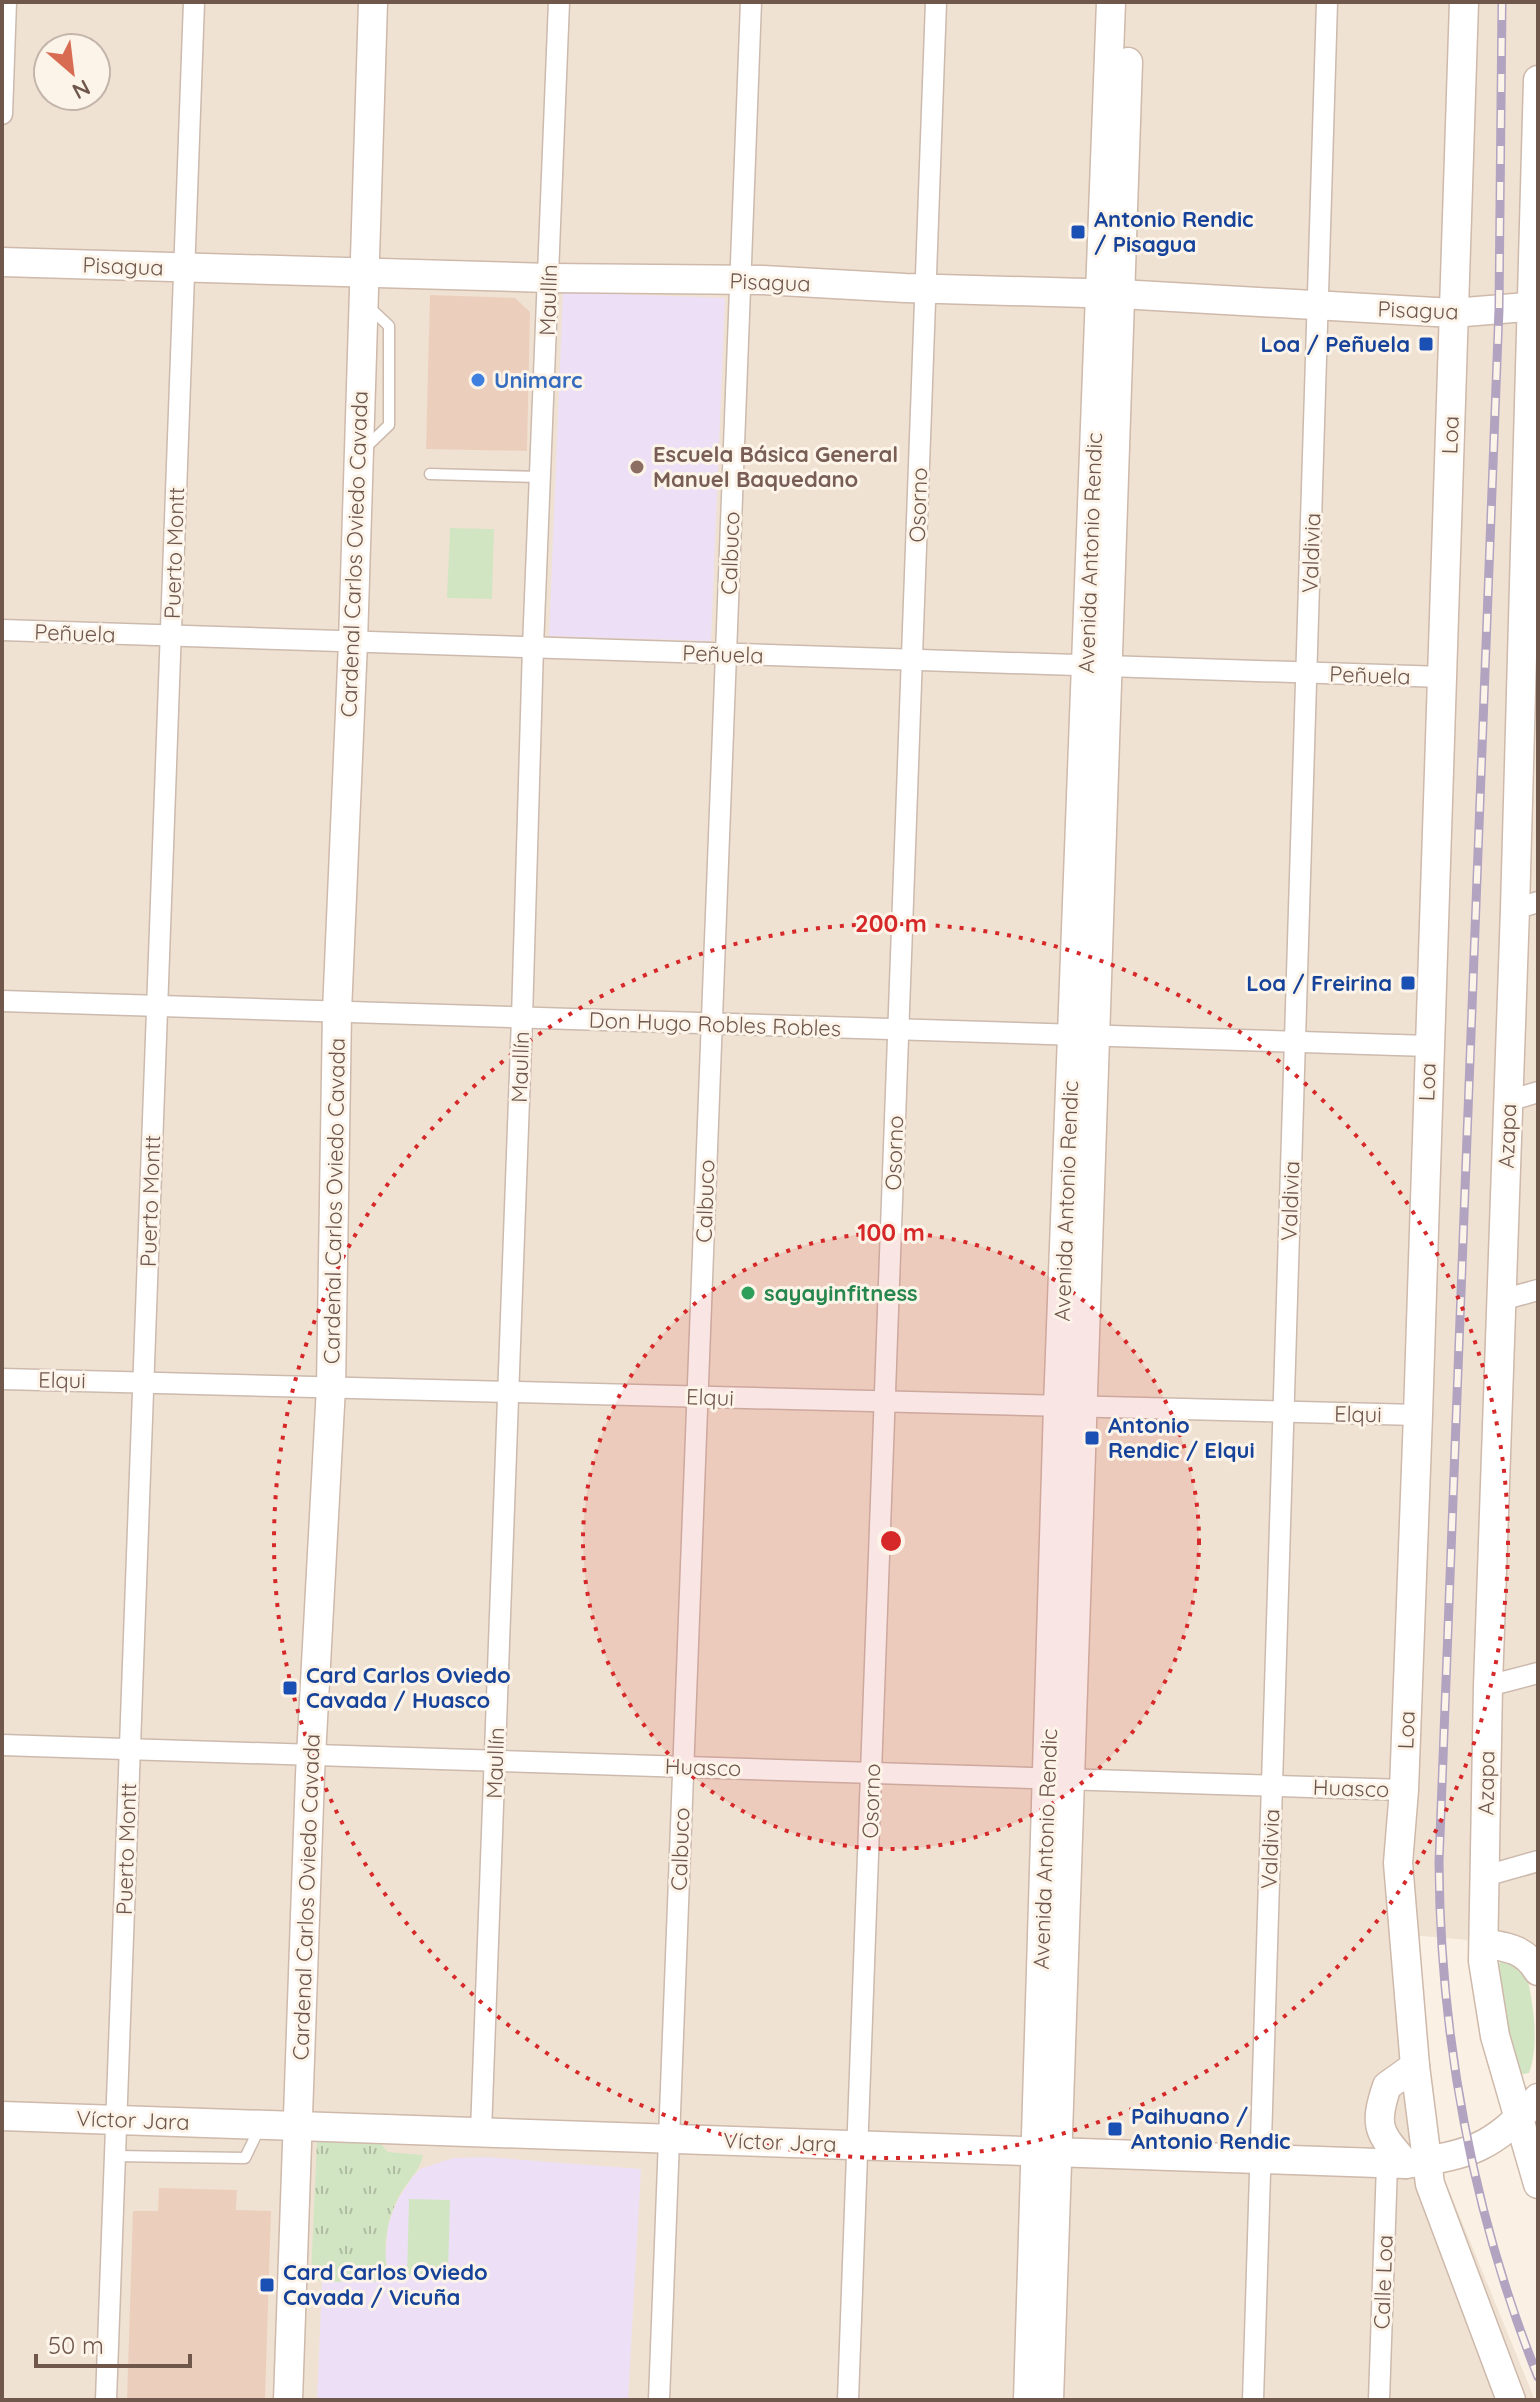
<svg xmlns="http://www.w3.org/2000/svg" width="1540" height="2402" font-family="Quicksand,sans-serif">
<style>
.residential{fill:#f0e2d2;fill-rule:evenodd}
.education{fill:#ede0f6}
.grass{fill:#d2e5c3}
.park{fill:url(#park-tufts)}
.building{fill:#eccebd}
.lines{fill:none;stroke-linecap:round;stroke-linejoin:round}
.lane-casing{stroke:#ccbaae;stroke-width:13}
.street-casing{stroke:#ccbaae;stroke-width:23}
.secondary-casing{stroke:#ceb9ab;stroke-width:31}
.lane{stroke:#fff;stroke-width:10}
.street{stroke:#fff;stroke-width:20}
.secondary{stroke:#fff;stroke-width:28}
.rail-casing{stroke:#b2a3c1;stroke-width:9}
.rail{stroke:#fdf4e9;stroke-width:6;stroke-dasharray:18;stroke-linecap:butt}
.ring{fill:none;stroke:#d62828;stroke-width:4;stroke-dasharray:4 8}
.transit-dot{fill:#1a4fb4;stroke:#fdf4e9;stroke-width:3}
.shop-dot{fill:#3f7fe0;stroke:#fdf4e9;stroke-width:3}
.education-dot{fill:#8d6e63;stroke:#fdf4e9;stroke-width:3}
.leisure-dot{fill:#2e9e5b;stroke:#fdf4e9;stroke-width:3}
.labels{text-anchor:middle;stroke-width:6;stroke-linejoin:round;paint-order:stroke}
.transit-label{font-size:22px;font-weight:bold;fill:#164399;stroke:#fdf4e9;text-anchor:start}
.street-label{font-size:22px;fill:#6f574c;stroke:#fdf4e9}
.shop-label{font-size:22px;font-weight:bold;fill:#366cbe;stroke:#fdf4e9;text-anchor:start}
.education-label{font-size:22px;font-weight:bold;fill:#785e54;stroke:#fdf4e9;text-anchor:start}
.leisure-label{font-size:22px;font-weight:bold;fill:#27864d;stroke:#fdf4e9;text-anchor:start}
.centre{fill:#d62828;stroke:#fdf4e9;stroke-width:4}
.ring-label{font-size:24px;text-anchor:middle;font-weight:bold;fill:#d62828;stroke:#fdf4e9;stroke-width:6;stroke-linejoin:round;paint-order:stroke}
</style>
<defs>
<pattern id="park-tufts" width="24" height="20" patternUnits="userSpaceOnUse" patternTransform="scale(2)"><rect width="24" height="20" fill="#d2e5c3"/><path d="M3 7l-1-3M5 7V3M7 7l1-3M15 17l-1-3M17 17v-4M19 17l1-3" fill="none" stroke="#afbca1"/></pattern>
</defs>
<rect width="100%" height="100%" fill="#faf0e3"/>
<path class="residential" d="M2,2H1538V1946L1411,1935L1442,2173L1535,2400H2ZM48,48H96V96H48Z"/>
<g class="education">
<path d="M563,292L725,298L711,641L549,636Z"/>
<path d="M486,2157L641,2169L628,2400H317L322,2282L390,2281L385,2260L388,2225L397,2201L411,2179L420,2169L453,2158Z"/>
</g>
<g class="grass">
<path d="M450,528L494,529L492,599L447,598Z"/>
<path d="M1507,1959L1524,1965C1533,1998 1540,2043 1529,2073L1519,2075L1496,1975L1497,1964Z"/>
<path d="M409,2199L450,2200L448,2276L407,2275Z"/>
</g>
<path class="park" d="M317,2140L381,2144L388,2152L423,2155C420,2170 412,2176 404,2188C386,2215 381,2250 390,2281L322,2282L311,2276Z"/>
<g class="building">
<path d="M430,295L515,298L530,312L527,451L426,449Z"/>
<path d="M159,2188L237,2190L236,2210L271,2211L265,2400H127L133,2211H158Z"/>
</g>
<g class="lines">
<defs>
<g id="lane">
<path d="M364,449L389,425V326L370,308"/>
<path d="M430,474L540,477"/>
<path d="M115,2156L245,2158L260,2127"/>
</g>
<g id="street">
<path d="M2,114L6,2"/>
<path d="M2,630L1443,677"/>
<path d="M1515,909L1538,902"/>
<path d="M2,1001L1429,1046"/>
<path d="M1508,1101L1538,1092"/>
<path d="M1501,1300L1538,1290"/>
<path d="M2,1379L1418,1415"/>
<path d="M1488,1686L1538,1673"/>
<path d="M2,1745L1404,1790"/>
<path d="M1485,1876L1538,1861"/>
<path d="M481,2132L522,1018L533,647L559,2"/>
<path d="M106,2400L194,2"/>
<path d="M659,2400L751,2"/>
<path d="M848,2400L936,2"/>
<path d="M1253,2400L1327,2"/>
<path d="M1379,2400L1387,2164"/>
</g>
<g id="secondary">
<path d="M1464,2L1418,1415L1404,1790L1398,1863L1415,2066L1430,2184L1511,2400"/>
<path d="M1538,80L1515,909L1488,1686L1483,1961L1495,2036L1538,2184"/>
<path d="M2,262L549,278L763,280L905,288L1120,294L1453,313L1538,306"/>
<path d="M1484,1943C1507,1947 1525,1949 1538,1971"/>
<path d="M2,2116L1406,2164C1472,2154 1491,2149 1538,2098"/>
<path d="M1406,2164C1379,2133 1373,2127 1387,2086L1415,2066"/>
<path d="M288,2400L310,1775L331,1387L337,1012L353,642L373,2"/>
<path d="M1028,2400L1058,1406L1111,2"/>
<path d="M1049,2400L1128,62"/>
</g>
</defs>
<use href="#lane" class="lane-casing"/>
<use href="#street" class="street-casing"/>
<use href="#secondary" class="secondary-casing"/>
<use href="#lane" class="lane"/>
<use href="#street" class="street"/>
<use href="#secondary" class="secondary"/>
<defs>
<path id="rail" d="M1502,2L1499,309L1439,1862C1440,2037 1473,2215 1538,2377"/>
</defs>
<use href="#rail" class="rail-casing"/>
<use href="#rail" class="rail"/>
</g>
<circle cx="891" cy="1541" r="308" fill="#d62828" fill-opacity=".12"/>
<g class="ring">
<circle cx="891" cy="1541" r="308"/>
<circle cx="891" cy="1541" r="617"/>
</g>
<g class="transit-dot">
<rect x="1070" y="224" width="16" height="16" rx="4"/>
<rect x="1418" y="336" width="16" height="16" rx="4"/>
<rect x="1400" y="975" width="16" height="16" rx="4"/>
<rect x="1084" y="1430" width="16" height="16" rx="4"/>
<rect x="282" y="1680" width="16" height="16" rx="4"/>
<rect x="1107" y="2121" width="16" height="16" rx="4"/>
<rect x="259" y="2277" width="16" height="16" rx="4"/>
</g>
<circle class="shop-dot" cx="478" cy="380" r="8"/>
<circle class="education-dot" cx="637" cy="467" r="8"/>
<circle class="leisure-dot" cx="748" cy="1293" r="8"/>
<g class="labels">
<g class="transit-label">
<text x="1094" y="227">Antonio Rendic<tspan x="1094" dy="25">/ Pisagua</tspan></text>
<text x="1410" y="352" text-anchor="end">Loa / Peñuela</text>
<text x="1392" y="991" text-anchor="end">Loa / Freirina</text>
<text x="1108" y="1433">Antonio<tspan x="1108" dy="25">Rendic / Elqui</tspan></text>
<text x="306" y="1683">Card Carlos Oviedo<tspan x="306" dy="25">Cavada / Huasco</tspan></text>
<text x="1131" y="2124">Paihuano /<tspan x="1131" dy="25">Antonio Rendic</tspan></text>
<text x="283" y="2280">Card Carlos Oviedo<tspan x="283" dy="25">Cavada / Vicuña</tspan></text>
</g>
<g class="street-label">
<text transform="translate(123 266) rotate(2)" y="8">Pisagua</text>
<text transform="translate(770 282) rotate(2)" y="8">Pisagua</text>
<text transform="translate(548 300) rotate(-88)" y="8">Maullín</text>
<text transform="translate(1418 310) rotate(2)" y="8">Pisagua</text>
<text transform="translate(1450 435) rotate(-88)" y="8">Loa</text>
<text transform="translate(918 505) rotate(-88)" y="8">Osorno</text>
<text transform="translate(174 553) rotate(-88)" y="8">Puerto Montt</text>
<text transform="translate(730 553) rotate(-88)" y="8">Calbuco</text>
<text transform="translate(1090 553) rotate(-88)" y="8">Avenida Antonio Rendic</text>
<text transform="translate(1311 553) rotate(-88)" y="8">Valdivia</text>
<text transform="translate(354 554) rotate(-88)" y="8">Cardenal Carlos Oviedo Cavada</text>
<text transform="translate(75 633) rotate(2)" y="8">Peñuela</text>
<text transform="translate(723 654) rotate(2)" y="8">Peñuela</text>
<text transform="translate(1370 675) rotate(2)" y="8">Peñuela</text>
<text transform="translate(715 1024) rotate(2)" y="8">Don Hugo Robles Robles</text>
<text transform="translate(520 1067) rotate(-88)" y="8">Maullín</text>
<text transform="translate(1427 1082) rotate(-88)" y="8">Loa</text>
<text transform="translate(1507 1136) rotate(-88)" y="8">Azapa</text>
<text transform="translate(894 1153) rotate(-88)" y="8">Osorno</text>
<text transform="translate(150 1201) rotate(-88)" y="8">Puerto Montt</text>
<text transform="translate(334 1201) rotate(-89)" y="8">Cardenal Carlos Oviedo Cavada</text>
<text transform="translate(705 1201) rotate(-88)" y="8">Calbuco</text>
<text transform="translate(1066 1201) rotate(-88)" y="8">Avenida Antonio Rendic</text>
<text transform="translate(1290 1201) rotate(-88)" y="8">Valdivia</text>
<text transform="translate(62 1380) rotate(1)" y="8">Elqui</text>
<text transform="translate(710 1397) rotate(2)" y="8">Elqui</text>
<text transform="translate(1358 1414) rotate(1)" y="8">Elqui</text>
<text transform="translate(1406 1730) rotate(-88)" y="8">Loa</text>
<text transform="translate(495 1763) rotate(-88)" y="8">Maullín</text>
<text transform="translate(703 1767) rotate(2)" y="8">Huasco</text>
<text transform="translate(1486 1783) rotate(-89)" y="8">Azapa</text>
<text transform="translate(1351 1788) rotate(2)" y="8">Huasco</text>
<text transform="translate(871 1801) rotate(-88)" y="8">Osorno</text>
<text transform="translate(126 1849) rotate(-88)" y="8">Puerto Montt</text>
<text transform="translate(680 1849) rotate(-88)" y="8">Calbuco</text>
<text transform="translate(1045 1849) rotate(-88)" y="8">Avenida Antonio Rendic</text>
<text transform="translate(1270 1849) rotate(-88)" y="8">Valdivia</text>
<text transform="translate(306 1897) rotate(-88)" y="8">Cardenal Carlos Oviedo Cavada</text>
<text transform="translate(133 2120) rotate(2)" y="8">Víctor Jara</text>
<text transform="translate(780 2142) rotate(2)" y="8">Víctor Jara</text>
<text transform="translate(1383 2282) rotate(-88)" y="8">Calle Loa</text>
</g>
<g class="shop-label">
<text x="494" y="388">Unimarc</text>
</g>
<g class="education-label">
<text x="653" y="462">Escuela Básica General<tspan x="653" dy="25">Manuel Baquedano</tspan></text>
</g>
<g class="leisure-label">
<text x="764" y="1301">sayayinfitness</text>
</g>
</g>
<circle cx="891" cy="1541" r="12" class="centre"/>
<g class="ring-label">
<text x="891" y="932">200 m</text>
<text x="891" y="1241">100 m</text>
</g>
<rect width="1540" height="2402" fill="none" stroke="#6f574c" stroke-width="8"/>
<g transform="translate(72 72) rotate(152)"><circle r="38" fill="#fdf4e9" stroke="#c4b5aa" stroke-width="2"/>
<path d="M0-6L14 30L0 20L-14 30Z" fill="#d86c53"/>
<text y="-12" font-size="22" font-weight="bold" text-anchor="middle" fill="#6f574c">N</text>
</g>
<path d="M36 2354v12h154v-12" fill="none" stroke="#6f574c" stroke-width="4"/>
<text x="48" y="2354" font-size="24" fill="#6f574c" stroke="#fdf4e9" stroke-width="6" paint-order="stroke">50 m</text>
</svg>
